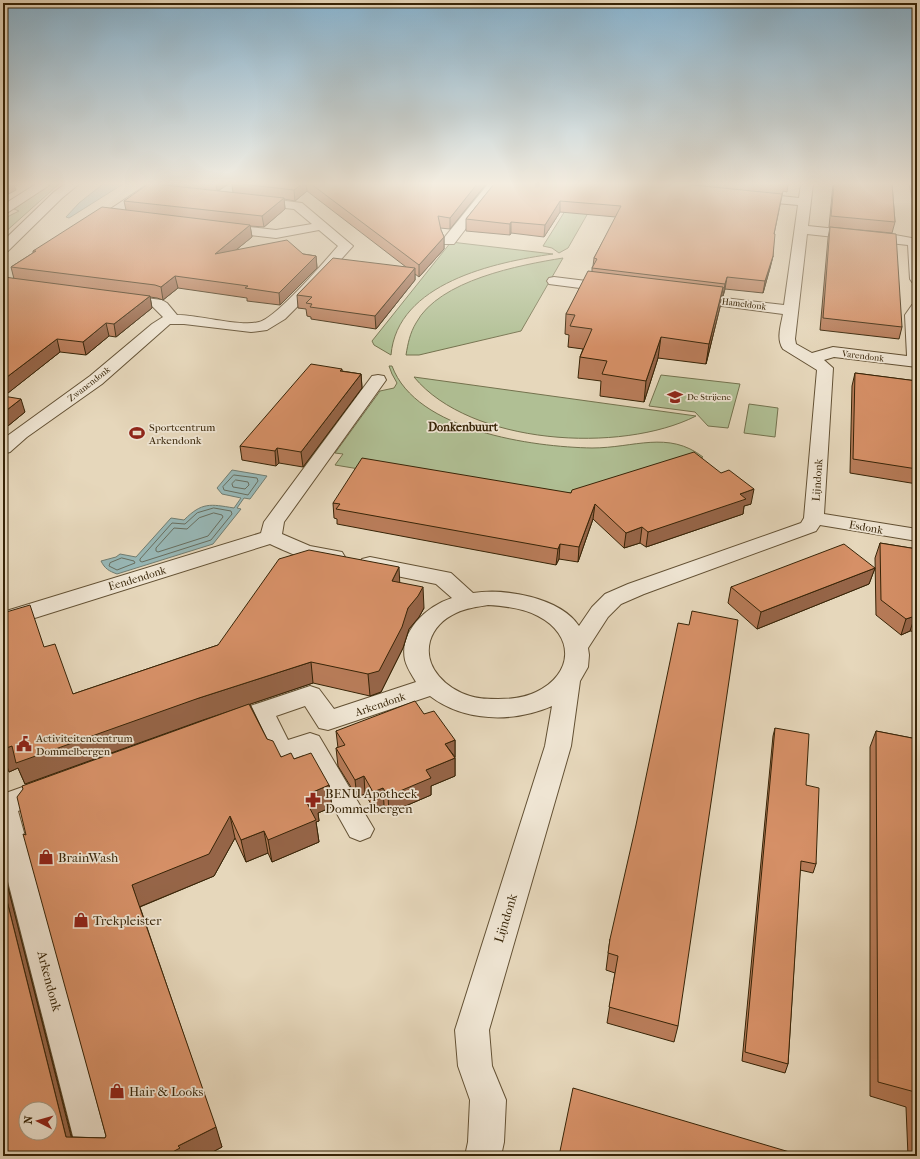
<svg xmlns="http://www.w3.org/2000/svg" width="920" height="1159" font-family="'IM FELL French Canon',serif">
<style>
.green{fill:#b0bf94;stroke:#74724e}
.water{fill:#98b8b7;stroke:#717d71}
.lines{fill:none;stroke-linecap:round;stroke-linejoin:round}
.shore{stroke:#686e5f;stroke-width:1}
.minor-casing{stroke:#635134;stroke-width:2}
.minor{fill:#efe5d3;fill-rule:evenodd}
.wall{fill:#b87c59;stroke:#372407}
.shaded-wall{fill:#966548;stroke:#372407}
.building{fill:#d69067;stroke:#372407;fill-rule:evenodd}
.labels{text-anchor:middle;stroke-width:3.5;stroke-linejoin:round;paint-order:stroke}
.far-street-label{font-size:9px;fill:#372407;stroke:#efe5d3}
.far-poi-label{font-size:9px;fill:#372407;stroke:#efe5d3;text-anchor:start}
.poi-label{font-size:11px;fill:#372407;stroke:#efe5d3;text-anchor:start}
.street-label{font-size:11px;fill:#372407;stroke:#efe5d3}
.neighbourhood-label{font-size:12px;font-weight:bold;fill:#372407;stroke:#efe5d3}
.near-poi-label{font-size:13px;fill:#372407;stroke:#efe5d3;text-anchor:start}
.near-street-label{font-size:13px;fill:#372407;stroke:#efe5d3}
</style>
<rect width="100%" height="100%" fill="#e6d7bb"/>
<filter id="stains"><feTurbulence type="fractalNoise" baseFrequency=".005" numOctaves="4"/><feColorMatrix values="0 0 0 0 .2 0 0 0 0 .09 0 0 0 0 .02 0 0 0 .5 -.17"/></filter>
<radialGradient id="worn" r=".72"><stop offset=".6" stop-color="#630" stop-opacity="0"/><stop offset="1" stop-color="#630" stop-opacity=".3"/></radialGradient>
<g class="green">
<path d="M50,184H59L3,234V219L19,211L14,209Z"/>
<path d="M582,184L604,185L568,248L559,253L552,248L543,246Z"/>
<path d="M451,242L553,254C495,262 397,283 391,355L374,345L372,341Z"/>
<path d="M563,258L521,331L419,355H406C408,343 410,333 416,323C439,280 520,265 563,258Z"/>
<path d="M389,366H392C416,431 533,447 592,448C634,448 668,430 703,457L564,503L335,465L343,454L335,453L380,391L394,388L397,383L392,374Z"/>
<path d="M661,375L740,384L728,428L708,426L695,412L649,406Z"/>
<path d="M414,377L696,416C621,454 470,445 414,377Z"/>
<path d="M749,404L778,408L775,437L744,433Z"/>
</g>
<g class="water">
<path d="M103,184H123L69,218L66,217L79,203Z"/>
<path d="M232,470L267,476L250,499L244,498L237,508L241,509L213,544L117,574C109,571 105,569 101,561L116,557L120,554L136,557L171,518L184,520C202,502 210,504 234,508L241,498L222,494L217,488Z"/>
</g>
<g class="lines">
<g class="shore">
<path d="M234,475L257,478L258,481L248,495L224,490L223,487Z"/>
<path d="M236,480L248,482L249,485L245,489L233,487L232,484Z"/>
<path d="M214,508L231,511L232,514L211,540L142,562L140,561V559L172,523L185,524L197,513Z"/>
<path d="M214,513L222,515L223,517L208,536L158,552L156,551V548L174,528L187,529L199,518Z"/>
<path d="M122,558L134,561L135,563L117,570L109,566L110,563Z"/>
</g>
<defs>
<g id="minor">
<path d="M36,184H51L7,213L3,214V205Z"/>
<path d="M65,184H79L62,198L8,251L3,252V241L54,192Z"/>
<path d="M228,184H242C228,203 213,202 193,197L191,194L193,191L197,190L217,193Z"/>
<path d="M488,184H500L454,244H444L442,241L444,238Z"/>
<path d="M801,184H813L808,226L895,235L917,239V283L912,282L910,279L908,245L807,234L795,339L796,344L812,353L833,347L907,356L905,315L912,305L917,303V367L834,357L824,360L833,368L824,514L917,529V541L820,525L816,531L644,594L621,604L608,617L588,648L589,655L588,667L580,681L571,746L489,1030L492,1066L506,1100L504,1142L501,1156H465L468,1142L470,1100L458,1066L455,1030L545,746L552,706C513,723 464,722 430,696L328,730L319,728L305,706L276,716L288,740L310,733L319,736L374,829L370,837L360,841L350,837L304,755L281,763L272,760L254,724L226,733L217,731L213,724L217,717L310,686L319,689L334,709L416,682C412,675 407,668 405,660C399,631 427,606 452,598L436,584L362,569L359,564L362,559L370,557L451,573L473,593C504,588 560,597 579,626L592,607L605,594L628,584L801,523L804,518L817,370L783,349C776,339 781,325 783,314L691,302L686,301L684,298L686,295L691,294L784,305L798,205L752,201L748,200L746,197L748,194L752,193L799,198ZM488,605C505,606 523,608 538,616C575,635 574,674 536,692C524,698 511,699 498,699C489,699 479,699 470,696C447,689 423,668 430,641C434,628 443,619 456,613C466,608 477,607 488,605Z"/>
<path d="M149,185L153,186L155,189L153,192L122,212L133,214L135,217L133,220L129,221L106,218L104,215L106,212L145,186Z"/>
<path d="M254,197L302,203L353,246L310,294L285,319L267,330L251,332L184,324H170L102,384L27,437L10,452L3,454V439L90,376L152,324L163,317L153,307L116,302L114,299L116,296L121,295L162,300L167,303L177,315C199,315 240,327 259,322C275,319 325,261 338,246L319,230L276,238L217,231L216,228L217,225L222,224L276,230L312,224L294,209L250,204L248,201L250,198Z"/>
<path d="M554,277L611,284L616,285L618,288L616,291L611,292L549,284L547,281L549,278Z"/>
<path d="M378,375L384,376L386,380L284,522L282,534L310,546L342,552L345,557L342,562C320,567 289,553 270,544L3,628V612L261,533L264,522L267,518L372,376Z"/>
<path d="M45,779L55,782L59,790L55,798L18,811L114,1156H78L3,862V794Z"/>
</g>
</defs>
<use href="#minor" class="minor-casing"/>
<use href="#minor" class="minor"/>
</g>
<g class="wall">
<path d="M157,184H229L217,191L233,193L232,184H486L450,229L440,228L441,230L444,237V249L419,277L415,274V280L376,329L311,319V317L307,316L306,309L298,308L297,295L406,267L307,191L295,201L284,199L285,209L264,227L250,226L252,237L236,250L303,254L316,256L317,268L280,305L247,301V298L178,288L163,300L157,298L150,297L152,308L116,337L109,336L86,355L60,352L4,396L25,412L3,430V277L14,279L11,267L33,253V251L126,210L124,201Z"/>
<path d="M494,184H788L787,192L783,191L774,234L773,256L770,268L763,293L725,289L723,296H722L720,307L706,364L658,358L644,402L600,396L601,381L578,378L580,357L583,349L568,347L569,335L565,334L566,314L592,272V268L593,266L594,258L616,217L560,212L544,237L511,233L510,235L466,231V219Z"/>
<path d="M833,184H892L895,222L892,233L829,227Z"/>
<path d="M909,184H917V218Z"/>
<path d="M830,227L902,327L899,339L820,330L828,238Z"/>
<path d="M342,369V371L361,374L362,388L303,467L279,463L276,466L242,460L240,446Z"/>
<path d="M855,373L917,381V484L850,473L852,386Z"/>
<path d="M571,493L751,504L744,506L743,514L646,547L640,543L624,548L593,519L578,562L559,559L556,565L337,524V519L334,518L333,503Z"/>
<path d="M880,543L917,549V632L910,631L901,635L876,615L875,558Z"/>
<path d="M875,568L869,584L757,629L728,603L731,587Z"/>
<path d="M400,583L424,608L419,617L409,629L403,648L381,692L370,696L313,683L250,704L267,739L281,757L294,759L329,785L332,807L318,813L319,821L316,822L319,842L272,862L268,853L246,862L235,838L214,876L140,907L222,1147L205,1156H3V868L72,1137L105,1138L106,1136L26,835L236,709L203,720L25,784L18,768L9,772L44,647L73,694L218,645Z"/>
<path d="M424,714L455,740V776L431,786V795L389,813L384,805L374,809L365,794L357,797L338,766L336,748H338L336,731Z"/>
<path d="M775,728L806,785L816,864L813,873L800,870L788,1064L785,1073L742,1061L773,736Z"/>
<path d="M876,731L917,739V1156H908L906,1107L870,1096V747Z"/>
<path d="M610,939L678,1026L674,1042L607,1023L615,973L606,970Z"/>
</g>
<g class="shaded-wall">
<path d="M3,184H18L14,186L16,190L3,197Z"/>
<path d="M216,184H229L217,191Z"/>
<path d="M302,184H306L307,191L295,201L294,190Z"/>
<path d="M477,184H486L450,229V218Z"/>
<path d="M284,198L285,209L264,227L262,216Z"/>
<path d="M560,201V212L544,237L545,225Z"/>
<path d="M511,222V233L510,235V224Z"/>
<path d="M250,225L252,237L216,266L215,254Z"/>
<path d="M444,237V249L419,277V265Z"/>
<path d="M316,256L317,268L280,305L279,293Z"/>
<path d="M773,256L770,268L763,293L765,281Z"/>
<path d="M415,268V280L376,329L375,316Z"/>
<path d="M175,276L178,288L163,300L161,287Z"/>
<path d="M727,277L725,289L723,296L725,284Z"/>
<path d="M723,287L720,307L706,364L709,344Z"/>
<path d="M150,296L152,308L116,337L114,324Z"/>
<path d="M106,323L109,336L86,355L83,342Z"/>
<path d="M661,337L658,358L644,402L646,381Z"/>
<path d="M57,339L60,352L3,397V380Z"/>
<path d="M361,374L362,388L303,467L301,452Z"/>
<path d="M21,399L25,412L3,430V413Z"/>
<path d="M277,448L279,463L276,466L275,451Z"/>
<path d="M754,489L751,504L744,506L743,514L646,547L648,532L740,494Z"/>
<path d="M595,504L593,519L578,562L579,547Z"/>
<path d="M642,527L640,543L624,548L626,533Z"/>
<path d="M560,544L559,559L556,565L558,549Z"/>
<path d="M399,567L400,588L392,581Z"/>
<path d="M875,568L869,584L757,629L761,612Z"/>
<path d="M423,587L424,608L419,617L409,629L403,648L381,692L370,696L368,674L408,608Z"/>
<path d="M915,616L910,631L901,635L906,619Z"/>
<path d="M311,662L313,683L203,720L25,784L18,768L9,772L3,756V749L12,746L199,698Z"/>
<path d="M455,740V757L445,744Z"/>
<path d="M455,758V776L431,786V795L389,813L388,796L426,770Z"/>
<path d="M364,776L365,794L357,797L355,780Z"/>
<path d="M329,785L332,807L318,813L319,821L316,822L319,842L272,862L268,840L307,803L313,792Z"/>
<path d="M383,788L384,805L374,809L373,792Z"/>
<path d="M230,816L235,838L214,876L139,907L132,885Z"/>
<path d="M264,831L268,853L246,862L241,840Z"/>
<path d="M3,868L76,1156L66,1137L3,885Z"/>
<path d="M216,1127L222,1147L205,1156H165L178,1146Z"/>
</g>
<g class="building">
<path d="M148,184H155L284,198L262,216L124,201Z"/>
<path d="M241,184H302L294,190Z"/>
<path d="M311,184H477L450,218L438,216L441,230L444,237L419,265Z"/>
<path d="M494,184H683L782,194L774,234H775L773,256L765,281L727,277L725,284L592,268L597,259L594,258L621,206L560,201L545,225L511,222L510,224L466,219Z"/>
<path d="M834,184H892L895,222L831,216Z"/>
<path d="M914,184H917V195Z"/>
<path d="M102,207L250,225L215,254L287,240L303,254L316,256L279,293L245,288L248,286L175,276L161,287L155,285L11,267L36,251H33Z"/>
<path d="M830,227L896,234L902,327L823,318Z"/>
<path d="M333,258L415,268L375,316L310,307L312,304L306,303L312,297L297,295Z"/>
<path d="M588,271L723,287L709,344L661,337L646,381L602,374L607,361L580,357L592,329L570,326L575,315L566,314Z"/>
<path d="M3,277H4L150,296L114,324L106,323L83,342L57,339L3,380Z"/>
<path d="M311,364L342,369L340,371L361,374L301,452L277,448L275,451L240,446Z"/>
<path d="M855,373L917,381V469L853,459Z"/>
<path d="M3,396L21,399L3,413Z"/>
<path d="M694,452L721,473L729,470L754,489L740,494L746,499L648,532L642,527L626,533L595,504L579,547L560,544L558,549L336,509L340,504L333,503L362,458L571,493L572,490Z"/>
<path d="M880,543L917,549V616H915L906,619L881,600Z"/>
<path d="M844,544L875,568L761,612L731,587Z"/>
<path d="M309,550L399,567L392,581L423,587L418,596L408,608L402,627L379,671L368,674L311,662L199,698L16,763L12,746L3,749V613L30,605L44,647L55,644L73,694L218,645L279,559Z"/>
<path d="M692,611L738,620L678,1026L609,1007L618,956L608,953L610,939L636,825L678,623L689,625Z"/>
<path d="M415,701L424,714L434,711L455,740L445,744L455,758L426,770L431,778L388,796L383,788L373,792L364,776L355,780L336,748L345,745L336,731Z"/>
<path d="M249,704L267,739L273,741L281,757L291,753L294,759L311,753L329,785L313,792L316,799L307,803L316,820L268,840L264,831L241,840L230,816L209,854L132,885L216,1127L178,1146L180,1148L165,1156H3V885L66,1137L105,1138L106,1136L23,834L26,835L17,797L23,789L22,786ZM26,1109H50V1133H26Z"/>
<path d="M775,728L809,734L806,785L819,788L816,864L801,861L788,1064L745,1052Z"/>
<path d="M876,731L917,739V1137L915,1092L878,1082Z"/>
<path d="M573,1088L803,1156H559Z"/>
</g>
<linearGradient id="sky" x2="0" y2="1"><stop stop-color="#88b6d4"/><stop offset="0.53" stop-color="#f4ede0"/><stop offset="1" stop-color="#f4ede0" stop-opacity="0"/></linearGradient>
<rect width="920" height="347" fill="url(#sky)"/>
<defs>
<symbol id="school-bare" viewBox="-9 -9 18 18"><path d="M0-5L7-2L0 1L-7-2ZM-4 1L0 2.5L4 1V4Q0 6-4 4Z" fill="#8f2418" stroke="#efe5d3" stroke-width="2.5" paint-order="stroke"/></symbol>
<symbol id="stadium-bare" viewBox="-9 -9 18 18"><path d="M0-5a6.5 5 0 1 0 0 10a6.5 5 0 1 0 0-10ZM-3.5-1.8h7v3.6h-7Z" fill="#8f2418" stroke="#efe5d3" stroke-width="2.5" paint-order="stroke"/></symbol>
<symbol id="civic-bare" viewBox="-9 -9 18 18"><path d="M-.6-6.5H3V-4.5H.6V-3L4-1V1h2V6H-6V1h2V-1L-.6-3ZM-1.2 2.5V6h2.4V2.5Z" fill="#8f2418" stroke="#efe5d3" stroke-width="2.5" paint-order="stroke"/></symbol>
<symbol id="pharmacy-bare" viewBox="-9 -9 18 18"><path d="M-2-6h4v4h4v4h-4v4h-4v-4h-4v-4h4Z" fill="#8f2418" stroke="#efe5d3" stroke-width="2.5" paint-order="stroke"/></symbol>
<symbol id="shop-bare" viewBox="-9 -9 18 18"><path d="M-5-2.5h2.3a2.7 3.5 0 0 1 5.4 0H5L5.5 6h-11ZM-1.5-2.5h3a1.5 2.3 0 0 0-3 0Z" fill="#8f2418" stroke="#efe5d3" stroke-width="2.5" paint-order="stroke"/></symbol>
</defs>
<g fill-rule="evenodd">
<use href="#school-bare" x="664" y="386" width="22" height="22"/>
<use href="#stadium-bare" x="126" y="422" width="22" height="22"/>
<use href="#civic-bare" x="13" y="733" width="22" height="22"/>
<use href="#pharmacy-bare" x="302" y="789" width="22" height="22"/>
<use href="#shop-bare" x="35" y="846" width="22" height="22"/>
<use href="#shop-bare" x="70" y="909" width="22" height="22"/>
<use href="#shop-bare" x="106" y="1080" width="22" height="22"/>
</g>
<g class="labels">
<g class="far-street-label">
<text transform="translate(744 304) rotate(7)" y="3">Hameldonk</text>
<text transform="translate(863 356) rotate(7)" y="3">Varendonk</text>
<text transform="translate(89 384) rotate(-38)" y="3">Zwanendonk</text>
</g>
<g class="far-poi-label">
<text x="687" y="400">De Strijene</text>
</g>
<g class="poi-label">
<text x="149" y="431">Sportcentrum<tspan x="149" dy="13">Arkendonk</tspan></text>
<text x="36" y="742">Activiteitencentrum<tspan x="36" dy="13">Dommelbergen</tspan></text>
</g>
<g class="street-label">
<text transform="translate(817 480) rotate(-86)" y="4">Lijndonk</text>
<text transform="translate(866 527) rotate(10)" y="4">Esdonk</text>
<text transform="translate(137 578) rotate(-17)" y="4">Eendendonk</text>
<text transform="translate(380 704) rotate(-19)" y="4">Arkendonk</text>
</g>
<g class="neighbourhood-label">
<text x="463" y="431">Donkenbuurt</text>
</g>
<g class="near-poi-label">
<text x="325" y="798">BENU Apotheek<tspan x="325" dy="15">Dommelbergen</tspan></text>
<text x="58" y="862">BrainWash</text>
<text x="93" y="925">Trekpleister</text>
<text x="129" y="1096">Hair &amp; Looks</text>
</g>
<g class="near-street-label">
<text transform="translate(505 918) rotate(-73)" y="5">Lijndonk</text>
<text transform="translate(50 981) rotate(75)" y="5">Arkendonk</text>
</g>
</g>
<rect width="920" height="1159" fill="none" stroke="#e6d7bb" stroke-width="16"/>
<rect x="4" y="4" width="912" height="1151" fill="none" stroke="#372407" stroke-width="2"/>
<rect x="8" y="8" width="904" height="1143" fill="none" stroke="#372407"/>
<g transform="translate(38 1121) rotate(276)"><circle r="19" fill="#efe5d3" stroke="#a59881"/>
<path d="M0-3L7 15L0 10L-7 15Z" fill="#8f2418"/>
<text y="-6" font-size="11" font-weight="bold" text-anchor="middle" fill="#372407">N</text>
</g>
<rect width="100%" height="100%" filter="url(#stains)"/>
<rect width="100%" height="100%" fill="url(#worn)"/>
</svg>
